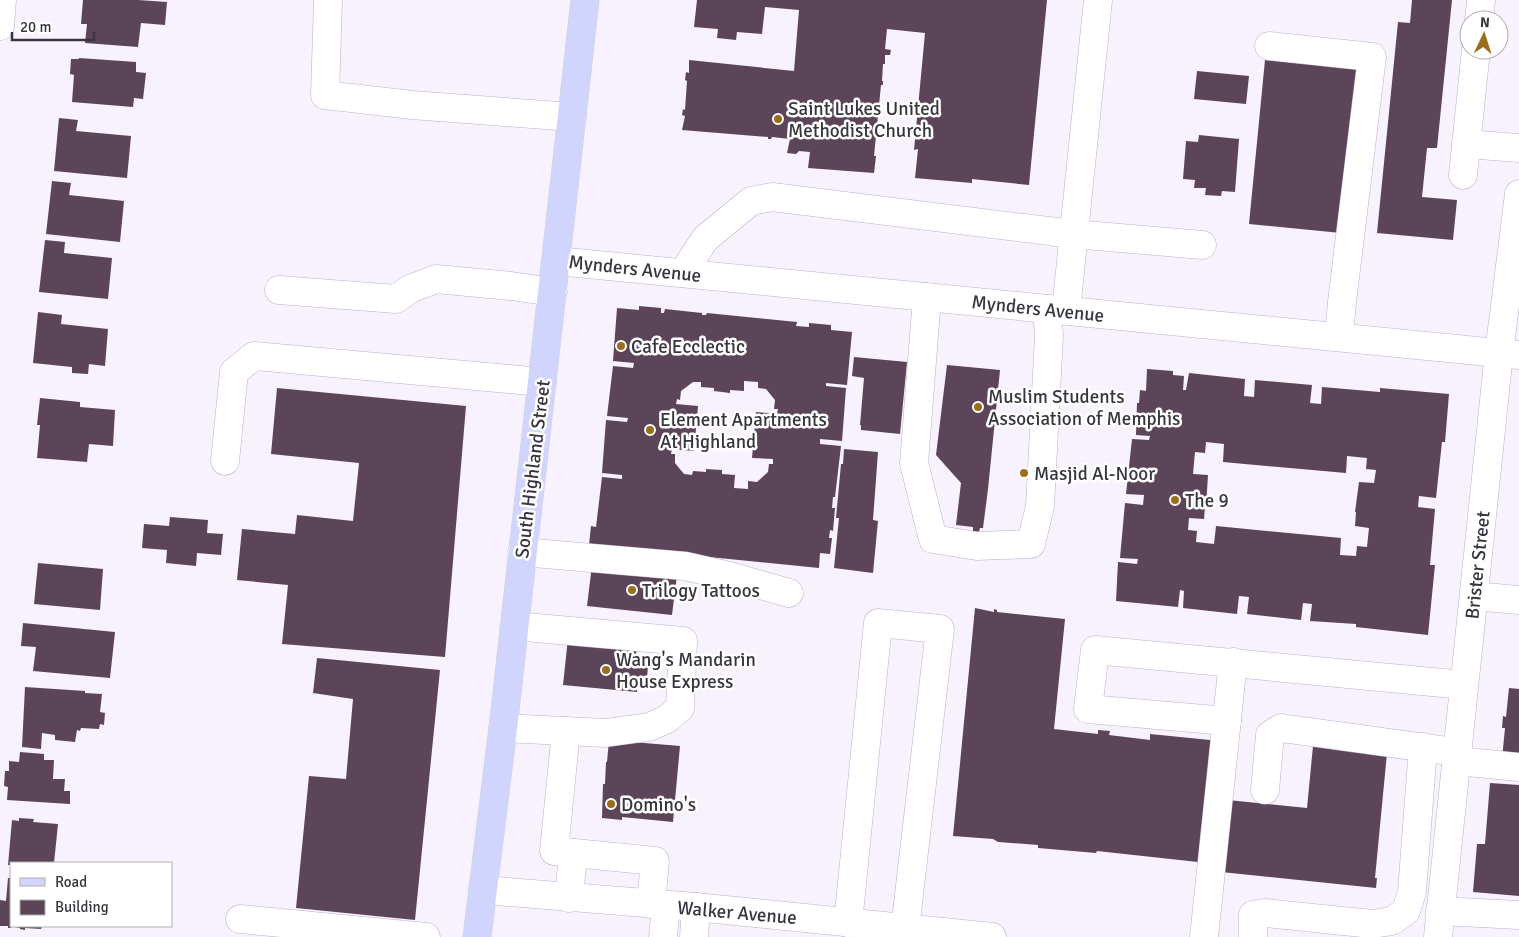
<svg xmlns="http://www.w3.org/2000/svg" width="1519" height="937" font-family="Signika,sans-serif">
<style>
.building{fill:#5c4558;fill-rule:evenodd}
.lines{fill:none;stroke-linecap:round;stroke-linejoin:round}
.minor-casing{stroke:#bbb0c8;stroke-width:29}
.major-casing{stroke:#d3d3d5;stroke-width:29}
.minor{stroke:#fff;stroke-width:28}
.major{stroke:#d1d5fe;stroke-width:28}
.poi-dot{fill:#996f1c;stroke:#fff;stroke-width:2}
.labels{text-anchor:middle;stroke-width:5;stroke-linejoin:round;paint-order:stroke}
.poi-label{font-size:19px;fill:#39353f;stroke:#fff;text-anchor:start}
.street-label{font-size:19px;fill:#39353f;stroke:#fff}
</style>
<rect width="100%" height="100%" fill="#f7f2fd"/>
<g class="building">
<path d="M83,0H138L167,2L165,25L141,23L138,47L85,43L87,24H81Z"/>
<path d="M697,0H1047L1029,185L972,179V183L915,178L918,149L914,150L925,33L887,29L885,49L891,50L890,55H885V64H883L882,81H883V85H881L874,156H876L874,173L808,168L810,152L799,151L796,154L787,153L790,139L772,137L771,139H768V137L682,130L685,116L682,115L683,109L685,110L687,81L685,80L686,72L689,73V60L794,71L799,10L765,7L762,34L737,32L736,40L717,38L718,29L694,27Z"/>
<path d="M1412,0H1452L1437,148H1427L1422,197L1457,200L1453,240L1377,233L1398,22L1410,23Z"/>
<path d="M79,58L136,62V72L146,73L143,99L134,98L133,107L72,102L74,75L70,74L71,59H79Z"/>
<path d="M1265,60L1357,69L1341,233L1249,224Z"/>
<path d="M1197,71L1249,76L1246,104L1194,99Z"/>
<path d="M59,118L78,120L76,131L131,136L127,178L54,171Z"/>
<path d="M1199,135L1239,139L1235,192L1222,191L1221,196L1205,195L1206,188H1194L1195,180L1183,179L1186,141L1198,142Z"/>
<path d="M52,181L71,183L69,195L124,201L120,242L46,234Z"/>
<path d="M45,240L65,242L64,253L112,258L108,299L39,292Z"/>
<path d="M639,306L661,308V313H664L665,309L702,313V315H706L707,313L797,322L796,326L809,327V323L831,325V330L852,332L847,385L826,383V386L846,388L842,441L820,439V444L841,446L835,497H833L832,508H835L833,531L830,530L829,538H832L830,554L820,553L819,568L589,545L591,526L596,527L602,477L622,479V475L602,473L606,420L627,422L628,418L607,416L613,366L633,368L634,363L613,361L617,308L639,310ZM744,381L758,382V388L766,389L775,400L774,409H778L777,414L756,412L752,458L773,459V464H769L768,472L757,482L748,481V489L734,488L735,475L722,474V470L706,469V472L693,471L692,475L684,474L675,463V454H671L672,449L694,451L698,406L676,404L677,399L680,400L681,391L693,382H701V387L714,388V391L730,393V390L744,391Z"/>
<path d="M38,312L62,315L61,324L108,329L105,366L89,364L88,374L72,373V367L33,363Z"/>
<path d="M854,357L907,362L900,434L861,430V425H860L864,378L852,376Z"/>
<path d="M947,365L1000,370L988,489L983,528H980L979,532L973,531V527L956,525L961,483L936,455Z"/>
<path d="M1147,369L1173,371V375L1184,376L1183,390H1186L1189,373L1245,379L1244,396L1254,397L1255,380L1312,385L1310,403L1321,404L1322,387L1380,392V388L1449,394L1445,442H1442L1436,498L1419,496L1418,507L1435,509L1430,565H1435L1428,635L1356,627V624L1310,621L1312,604L1303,603L1301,620L1247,614L1249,597L1239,596L1237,614L1183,608L1184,591L1180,590L1178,607L1116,601L1118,562L1137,564L1138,559L1120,558L1125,503L1143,505L1144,495L1126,494L1132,439L1149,440L1150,436L1136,435L1137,403H1139L1140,390L1146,391ZM1206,442L1224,444L1223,462L1346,473L1347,456L1367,458L1366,469L1376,470L1374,483L1359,482L1355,512H1356L1355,526L1369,528L1367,547L1357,546L1356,556L1340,555L1341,538L1216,526L1214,544L1196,542L1197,531L1188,530L1189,518L1204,519L1205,506L1206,507L1208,475L1193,474L1195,452L1205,453Z"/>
<path d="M277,388L466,406L445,657L282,644L288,585L237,580L242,529L295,534L297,515L353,521L359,463L271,454Z"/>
<path d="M40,398L80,402V407L115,410L113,446L89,444L87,462L37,458L40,425H37Z"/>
<path d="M844,449L878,452L873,520L878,521L873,573L834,568L839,518H836L841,464H843Z"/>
<path d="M170,517L208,520L207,533L223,534L221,555L197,553L196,566L166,563L167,550L142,548L144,524L169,526Z"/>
<path d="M38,563L103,569L100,610L34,604Z"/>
<path d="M592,565L677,575L672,615L587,606Z"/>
<path d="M975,608L994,612V609L997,610V612L1065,619L1054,729L1098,734V730L1110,731L1109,735L1150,740V734L1220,741L1207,863L1097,851L1096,853L1038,848V845L998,842L993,839L953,836Z"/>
<path d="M23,623L115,632L110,678L33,671L36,647L21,646Z"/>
<path d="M568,638L637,644L636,655L649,656L646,688L637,687V692L563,685Z"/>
<path d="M317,658L440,670L415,920L296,908L309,776L346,779L353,699L313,693Z"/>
<path d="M25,687L85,691V693L102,694L100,712L105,713L104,725L100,724L99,729L81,728L80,731L77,730L75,742L55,740V735L42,733L41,749L22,747Z"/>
<path d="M1509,688L1519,689V761L1502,759L1505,728H1502L1503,716L1506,717Z"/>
<path d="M609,740L680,746L673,822L622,817V820L602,818L603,784H605L606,762H607Z"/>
<path d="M1313,746L1387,753L1375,878H1377L1376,888L1221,872L1228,800L1307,808Z"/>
<path d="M20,752L44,754V760H54L53,779H65L64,791H70V804L7,800L8,787L4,786L5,771H9V761L19,762Z"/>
<path d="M1490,783L1519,785V896L1473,892L1477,844H1485Z"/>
<path d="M19,818L34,819L33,822L58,824L54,863H11V865H8L12,820L19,821Z"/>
<path d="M8,878H11V928H8V926H0V900L6,901Z"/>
<path d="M15,926H42L41,929L25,928V930L20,929V928L15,927Z"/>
</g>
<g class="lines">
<defs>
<g id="minor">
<path d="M328,0L325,95L412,105L572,117"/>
<path d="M1479,20L1481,0"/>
<path d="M0,26L2,0"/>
<path d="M1269,46L1372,57L1342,302L1339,337"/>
<path d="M1466,144L1519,148"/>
<path d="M1463,175L1476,50"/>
<path d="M557,261L1519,355"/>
<path d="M683,273L705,239L751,201L772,197L1073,234L1202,245"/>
<path d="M279,290L396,299L410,289L436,279L511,286L553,292"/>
<path d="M927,297L914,463L933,539L977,546L1031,544L1040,506L1049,336L1047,309"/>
<path d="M1066,310L1098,0"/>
<path d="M225,461L234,372L254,356L542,382"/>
<path d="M522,552L685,566L729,576L789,593"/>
<path d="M1474,596L1519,600"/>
<path d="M1227,721L1088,709L1095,650L1464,685"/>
<path d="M503,728L605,733L649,727L667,719L680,708L683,641L514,626"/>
<path d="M566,731L554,851L655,861L651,904"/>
<path d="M1456,761L1519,767"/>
<path d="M1265,790L1270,735L1281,728L1441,750"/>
<path d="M483,890L696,907L992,937"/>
<path d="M569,898L573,853"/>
<path d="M1440,911L1519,915"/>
<path d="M240,919L426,937"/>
<path d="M848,923L878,623L940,629L905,929"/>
<path d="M663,937L666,905"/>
<path d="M694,937L696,907"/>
<path d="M1204,937L1233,662"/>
<path d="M1253,937V915L1265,913L1372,924L1392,921L1406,911L1412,892L1423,747"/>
<path d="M1438,937L1499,353L1519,194"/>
</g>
<path id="major" d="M477,937L503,728L585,0"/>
</defs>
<use href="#minor" class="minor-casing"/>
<use href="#major" class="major-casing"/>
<use href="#minor" class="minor"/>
<use href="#major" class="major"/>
</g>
<g class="poi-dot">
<circle cx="778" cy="119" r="5"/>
<circle cx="621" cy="346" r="5"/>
<circle cx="978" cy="407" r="5"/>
<circle cx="650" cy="430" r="5"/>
<circle cx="1024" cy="473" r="5"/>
<circle cx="1175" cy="500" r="5"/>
<circle cx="632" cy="590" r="5"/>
<circle cx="606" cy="670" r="5"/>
<circle cx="611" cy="804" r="5"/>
</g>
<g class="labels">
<g class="poi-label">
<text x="788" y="115">Saint Lukes United<tspan x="788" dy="22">Methodist Church</tspan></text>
<text x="631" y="353">Cafe Ecclectic</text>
<text x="988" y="403">Muslim Students<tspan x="988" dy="22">Association of Memphis</tspan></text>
<text x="660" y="426">Element Apartments<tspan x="660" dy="22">At Highland</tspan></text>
<text x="1034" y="480">Masjid Al-Noor</text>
<text x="1185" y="507">The 9</text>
<text x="642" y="597">Trilogy Tattoos</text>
<text x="616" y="666">Wang's Mandarin<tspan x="616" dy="22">House Express</tspan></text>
<text x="621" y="811">Domino's</text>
</g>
<g class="street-label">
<text transform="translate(635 268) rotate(6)" y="7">Mynders Avenue</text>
<text transform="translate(1038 308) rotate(6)" y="7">Mynders Avenue</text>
<text transform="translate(532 469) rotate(-83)" y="7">South Highland Street</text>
<text transform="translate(1477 565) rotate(-84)" y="7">Brister Street</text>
<text transform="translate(737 912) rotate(5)" y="7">Walker Avenue</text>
</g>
</g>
<rect x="10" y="862" width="162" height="65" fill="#ffffff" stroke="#b0aeb2"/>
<rect x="20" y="878" width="25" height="8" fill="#d1d5fe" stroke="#b0aeb2"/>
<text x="55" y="887" font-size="15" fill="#39353f">Road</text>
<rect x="20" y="900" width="25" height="15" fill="#5c4558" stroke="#b0aeb2"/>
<text x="55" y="912" font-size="15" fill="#39353f">Building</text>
<g transform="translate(1484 35) rotate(4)"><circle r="24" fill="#ffffff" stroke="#b0aeb2"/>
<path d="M0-4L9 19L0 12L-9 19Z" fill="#996f1c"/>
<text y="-8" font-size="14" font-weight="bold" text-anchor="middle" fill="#39353f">N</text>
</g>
<path d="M12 32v8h82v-8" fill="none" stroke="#39353f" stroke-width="2.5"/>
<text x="20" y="32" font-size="15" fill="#39353f" stroke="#ffffff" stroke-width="4" paint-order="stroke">20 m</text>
</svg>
